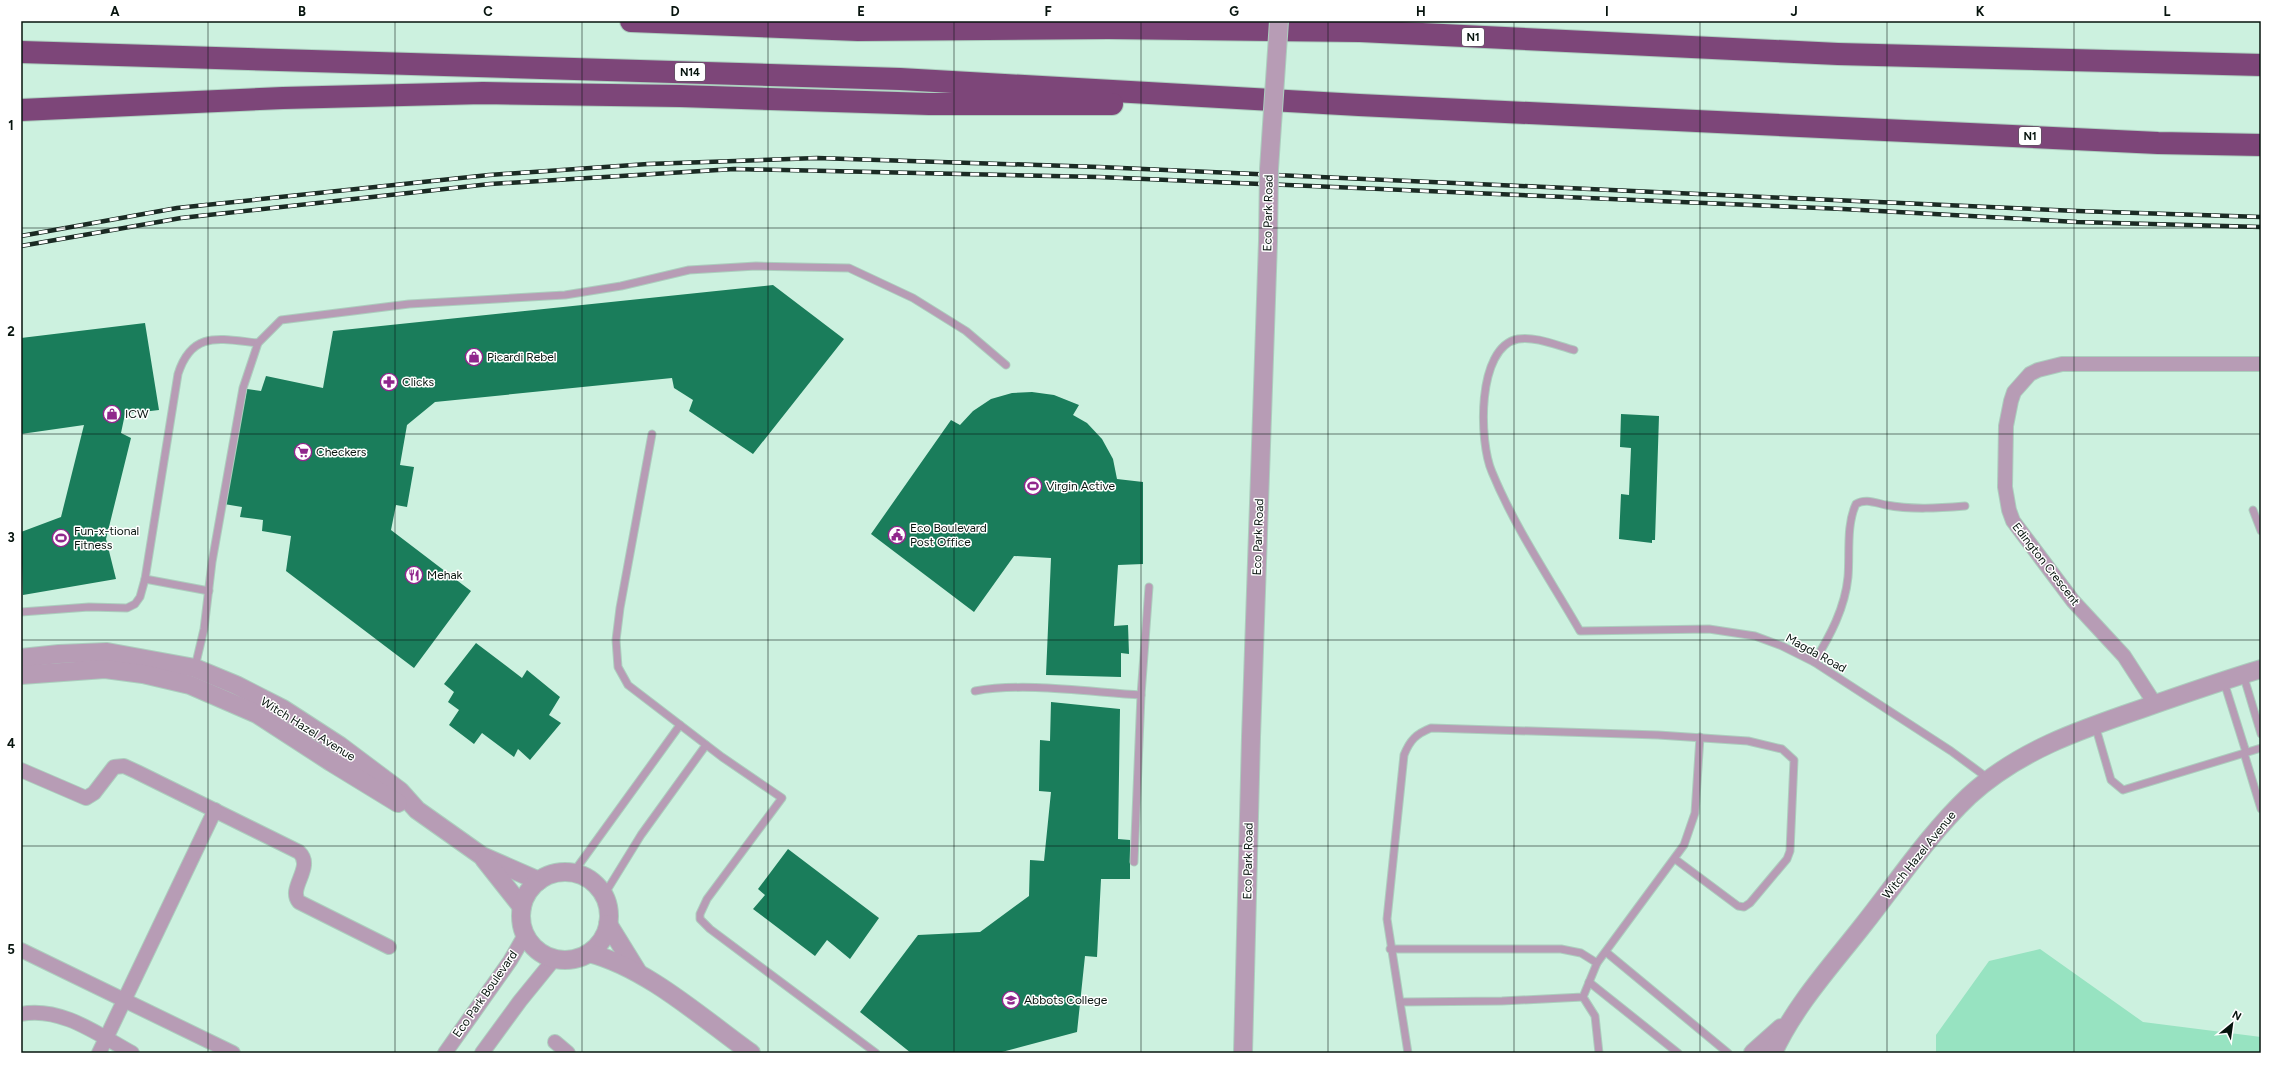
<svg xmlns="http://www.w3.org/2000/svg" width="2282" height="1074" font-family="Figtree,sans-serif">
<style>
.green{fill:#97e3c1}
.building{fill:#1a7d5b}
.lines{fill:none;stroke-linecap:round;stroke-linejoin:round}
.service-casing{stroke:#accebe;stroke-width:9}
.minor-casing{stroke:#accebe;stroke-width:16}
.tertiary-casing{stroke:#accebe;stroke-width:20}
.motorway-casing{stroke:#accebe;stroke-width:24}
.service{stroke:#b79cb5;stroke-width:7}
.minor{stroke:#b79cb5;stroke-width:14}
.tertiary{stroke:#b79cb5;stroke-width:18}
.motorway{stroke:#7d4679;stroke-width:22}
.rail-casing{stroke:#1b2b24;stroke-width:4.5}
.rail{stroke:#fff;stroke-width:3;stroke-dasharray:9;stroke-linecap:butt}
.tertiary-bridge-casing{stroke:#accebe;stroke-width:20;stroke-linecap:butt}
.tertiary-bridge{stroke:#b79cb5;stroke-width:18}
.grid{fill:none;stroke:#07140e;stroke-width:1;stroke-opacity:0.55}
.labels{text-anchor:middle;stroke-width:3;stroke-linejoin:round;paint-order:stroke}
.shield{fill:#fff;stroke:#515a56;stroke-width:1}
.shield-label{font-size:11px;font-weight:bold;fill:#07140e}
.street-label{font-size:12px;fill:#07140e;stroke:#fff}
.poi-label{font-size:12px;fill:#07140e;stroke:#fff;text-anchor:start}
.neatline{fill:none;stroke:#07140e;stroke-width:1.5}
.grid-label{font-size:13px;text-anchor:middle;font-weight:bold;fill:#07140e}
</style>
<rect width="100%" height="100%" fill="#ccf1df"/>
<path class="green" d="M2040,949L2143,1022L2261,1037V1053H1936V1035L1989,961Z"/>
<g class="building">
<path d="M773,285L844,339L753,454L689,411L693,400L674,388L672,378L435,402L407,425L400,465L414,467L407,507L396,505L391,530L471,591L414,668L286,571L291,536L262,531L263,520L240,517L242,507L224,504L247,389L261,391L266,376L323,388L333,331Z"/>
<path d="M145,323L159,410L125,414L121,433L131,438L106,539L116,579L23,595L21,532L61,517L84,425L21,434V338Z"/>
<path d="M1032,392L1054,395L1079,405L1073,415L1087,423L1102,439L1113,459L1117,479L1143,482V564L1118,565L1114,626L1128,625L1129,654L1121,653V677L1046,675L1051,558L1014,556L974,612L871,534L951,420L960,425L973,411L991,399L1012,393Z"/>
<path d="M1621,414L1659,416L1655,540H1652V543L1619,539L1621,494L1629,495L1631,448L1620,447Z"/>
<path d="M476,643L522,678L527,670L560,697L549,715L561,723L530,760L518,749L514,757L482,733L474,744L449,725L459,710L448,702L454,692L444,684Z"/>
<path d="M1051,702L1120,709L1118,839L1130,840V879H1101L1097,957L1085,956L1077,1032L998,1053H911L860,1012L918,935L980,932L1029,896L1030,860L1044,861L1051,792L1039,791L1040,740L1050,741Z"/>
<path d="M788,849L879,918L850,959L827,940L815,956L753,909L765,895L758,889Z"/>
</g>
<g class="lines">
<defs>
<g id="service">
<path d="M1574,350C1558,346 1536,336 1518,339C1476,347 1479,443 1492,472C1515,528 1550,579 1580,631L1709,629L1755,636L1782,646L1814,662L1951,751L1989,779"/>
<path d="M652,434L620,608L616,640L618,667L628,685L722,757L782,798L707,899L700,914V919L710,929L876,1053"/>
<path d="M2253,510L2261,531"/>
<path d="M145,579L209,591"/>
<path d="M21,612L89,607L127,608L135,604L140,597L145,579L178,374C192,330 220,339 258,343"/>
<path d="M1814,662C1830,636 1845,608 1848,577C1850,554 1846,525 1856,504C1865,498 1876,503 1886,505C1912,510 1939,508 1965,506"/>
<path d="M195,667L204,629L212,562L243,388L258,343L281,320L409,304L565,295L621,286L689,270L756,266L849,268L913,298L966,331L1006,365"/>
<path d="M2243,674L2261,734"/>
<path d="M2224,682L2246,752"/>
<path d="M975,691C1023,682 1090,692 1141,695"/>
<path d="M2095,725L2111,780L2123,790L2261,748"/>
<path d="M2244,753L2261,809"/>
<path d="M1134,862L1141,695L1149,587"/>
<path d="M573,873L680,725"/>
<path d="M604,895L641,835L706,745"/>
<path d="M1390,949H1561L1581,953L1597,963"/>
<path d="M1606,952L1728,1053"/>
<path d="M1589,982L1678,1053"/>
<path d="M1583,997L1595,1016L1599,1053"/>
<path d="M1401,1002L1502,1001L1583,997L1597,963L1684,845L1695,813L1700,737"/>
<path d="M1408,1053L1387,919L1404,755C1410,740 1416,734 1431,728L1658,735L1748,741L1782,749L1794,760L1790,851L1787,859L1750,903L1744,907L1738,906L1675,859"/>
</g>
<g id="minor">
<path d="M2155,704L2124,656L2073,601L2013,521L2009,510L2005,487L2006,426L2011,401L2014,392L2030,374L2038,370L2062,364H2261"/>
<path d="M21,770L86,798L94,793L114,767L124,766L137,772L299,852C315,867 287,888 299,902L389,947"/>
<path d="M21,950L233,1053"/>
<path d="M21,1014C61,1006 99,1035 132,1053"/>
<path d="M555,1042L568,1053"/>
<path d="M99,1053L215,810"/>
<path d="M445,1053L510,961L525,935"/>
<path d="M482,1053L520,1001L555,958"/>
</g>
<g id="tertiary">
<path d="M21,658L59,654L107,652L195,668L236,685L283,709L340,746L400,791L417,810L482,856L539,881"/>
<path d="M21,675L105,669L143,674L190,685L257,714L331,762L398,803"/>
<path d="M484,859L522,907"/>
<circle cx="565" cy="916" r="44"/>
<path d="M608,924L637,971"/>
<path d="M589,953C647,968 702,1018 751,1053"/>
<path d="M1243,1053L1251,737L1268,241"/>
<path d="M1753,1053L1781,1028"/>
<path d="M1773,1053C1795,1005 1832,965 1864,924C1898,881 1929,834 1969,796C2018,751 2079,730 2141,709C2181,695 2221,681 2261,669"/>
</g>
<g id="motorway">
<path d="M631,21L858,30L1108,28L1360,31L1838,54L2261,65"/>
<path d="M21,52L900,79L1359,105L2158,143L2261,145"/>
<path d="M21,110L283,98L483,93L680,96L929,104H1112"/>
</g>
</defs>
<use href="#service" class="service-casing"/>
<use href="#minor" class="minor-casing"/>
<use href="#tertiary" class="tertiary-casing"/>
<use href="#motorway" class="motorway-casing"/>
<use href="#service" class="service"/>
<use href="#minor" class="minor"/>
<use href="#tertiary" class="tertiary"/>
<use href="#motorway" class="motorway"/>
<defs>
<g id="rail">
<path d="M21,236L177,208L489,175L648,164L817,158L1099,167L2077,211L2261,217"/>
<path d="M21,246L181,218L490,184L734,169L1099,177L1843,209L2077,222L2261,227"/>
</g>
</defs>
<use href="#rail" class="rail-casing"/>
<use href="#rail" class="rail"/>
<defs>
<path id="tertiary-bridge" d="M1268,241L1269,169L1279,21"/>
</defs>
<use href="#tertiary-bridge" class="tertiary-bridge-casing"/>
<use href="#tertiary-bridge" class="tertiary-bridge"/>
</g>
<path class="grid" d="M208,21V1053M395,21V1053M582,21V1053M768,21V1053M954,21V1053M1141,21V1053M1328,21V1053M1514,21V1053M1700,21V1053M1887,21V1053M2074,21V1053M21,228H2261M21,434H2261M21,640H2261M21,846H2261"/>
<defs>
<symbol id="shop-ring" viewBox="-11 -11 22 22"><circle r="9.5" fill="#fff" stroke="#90278c" stroke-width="1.5"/><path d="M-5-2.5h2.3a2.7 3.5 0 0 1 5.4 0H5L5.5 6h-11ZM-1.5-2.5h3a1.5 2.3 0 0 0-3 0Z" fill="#90278c"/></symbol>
<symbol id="pharmacy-ring" viewBox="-11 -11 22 22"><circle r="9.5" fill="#fff" stroke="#90278c" stroke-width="1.5"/><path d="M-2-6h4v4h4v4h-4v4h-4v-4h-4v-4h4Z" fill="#90278c"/></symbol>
<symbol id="supermarket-ring" viewBox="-11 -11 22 22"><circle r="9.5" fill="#fff" stroke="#90278c" stroke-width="1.5"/><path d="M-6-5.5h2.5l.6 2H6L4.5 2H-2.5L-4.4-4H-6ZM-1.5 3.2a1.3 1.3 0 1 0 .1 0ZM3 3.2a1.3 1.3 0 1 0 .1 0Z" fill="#90278c"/></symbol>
<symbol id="stadium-ring" viewBox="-11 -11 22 22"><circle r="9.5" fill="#fff" stroke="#90278c" stroke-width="1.5"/><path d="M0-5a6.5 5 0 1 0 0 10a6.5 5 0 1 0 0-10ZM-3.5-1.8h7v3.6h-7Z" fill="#90278c"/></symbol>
<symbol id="civic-ring" viewBox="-11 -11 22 22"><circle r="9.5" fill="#fff" stroke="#90278c" stroke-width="1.5"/><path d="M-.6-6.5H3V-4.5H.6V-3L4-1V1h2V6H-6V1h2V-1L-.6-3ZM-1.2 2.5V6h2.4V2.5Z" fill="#90278c"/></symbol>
<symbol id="restaurant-ring" viewBox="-11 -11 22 22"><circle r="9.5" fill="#fff" stroke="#90278c" stroke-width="1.5"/><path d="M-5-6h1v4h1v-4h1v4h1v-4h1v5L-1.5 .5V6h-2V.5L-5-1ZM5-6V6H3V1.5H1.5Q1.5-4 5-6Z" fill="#90278c"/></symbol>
<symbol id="school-ring" viewBox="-11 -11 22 22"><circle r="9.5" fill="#fff" stroke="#90278c" stroke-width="1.5"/><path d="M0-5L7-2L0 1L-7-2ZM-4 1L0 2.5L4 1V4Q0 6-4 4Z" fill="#90278c"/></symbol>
</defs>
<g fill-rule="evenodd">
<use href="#shop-ring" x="464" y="347" width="20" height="20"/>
<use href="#pharmacy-ring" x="379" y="372" width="20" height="20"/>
<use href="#shop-ring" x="102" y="404" width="20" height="20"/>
<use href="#supermarket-ring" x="293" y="442" width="20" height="20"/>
<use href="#stadium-ring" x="1023" y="476" width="20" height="20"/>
<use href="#civic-ring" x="887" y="525" width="20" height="20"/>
<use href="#stadium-ring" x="51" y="528" width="20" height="20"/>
<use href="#restaurant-ring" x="404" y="565" width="20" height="20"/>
<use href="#school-ring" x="1001" y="990" width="20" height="20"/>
</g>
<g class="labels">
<g class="shield">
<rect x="1462" y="28" width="22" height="18" rx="3"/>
<rect x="675" y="63" width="30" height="18" rx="3"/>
<rect x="2019" y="127" width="22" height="18" rx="3"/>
</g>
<g class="shield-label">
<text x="1473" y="41">N1</text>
<text x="690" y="76">N14</text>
<text x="2030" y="140">N1</text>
</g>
<g class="street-label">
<text transform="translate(1268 213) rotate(-89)" y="4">Eco Park Road</text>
<text transform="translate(1258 537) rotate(-88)" y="4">Eco Park Road</text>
<text transform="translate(2046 564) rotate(52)" y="4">Edington Crescent</text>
<text transform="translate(1816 653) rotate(29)" y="4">Magda Road</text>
<text transform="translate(308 729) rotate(32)" y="4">Witch Hazel Avenue</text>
<text transform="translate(1919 855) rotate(-51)" y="4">Witch Hazel Avenue</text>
<text transform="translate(1248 861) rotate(-89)" y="4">Eco Park Road</text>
<text transform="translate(485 994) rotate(-55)" y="4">Eco Park Boulevard</text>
</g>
<g class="poi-label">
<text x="487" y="361">Picardi Rebel</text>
<text x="402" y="386">Clicks</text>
<text x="125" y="418">ICW</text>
<text x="316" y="456">Checkers</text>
<text x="1046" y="490">Virgin Active</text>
<text x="910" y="532">Eco Boulevard<tspan x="910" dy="14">Post Office</tspan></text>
<text x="74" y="535">Fun-x-tional<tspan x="74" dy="14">Fitness</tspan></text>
<text x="427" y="579">Mehak</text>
<text x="1024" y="1004">Abbots College</text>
</g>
</g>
<rect width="2282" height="1074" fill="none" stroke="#ffffff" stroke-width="44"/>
<g transform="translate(2232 1024) rotate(29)" stroke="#ffffff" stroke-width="3" paint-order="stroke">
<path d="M0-3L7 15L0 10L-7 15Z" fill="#07140e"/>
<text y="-6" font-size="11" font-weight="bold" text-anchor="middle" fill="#07140e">N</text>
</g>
<rect x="22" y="22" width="2238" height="1030" class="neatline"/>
<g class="grid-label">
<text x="115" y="16">A</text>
<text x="302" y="16">B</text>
<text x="488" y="16">C</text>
<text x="675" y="16">D</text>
<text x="861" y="16">E</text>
<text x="1048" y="16">F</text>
<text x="1234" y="16">G</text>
<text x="1421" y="16">H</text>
<text x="1607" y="16">I</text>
<text x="1794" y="16">J</text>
<text x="1980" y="16">K</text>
<text x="2167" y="16">L</text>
<text x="11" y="130">1</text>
<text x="11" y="336">2</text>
<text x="11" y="542">3</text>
<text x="11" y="748">4</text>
<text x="11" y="954">5</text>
</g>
</svg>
